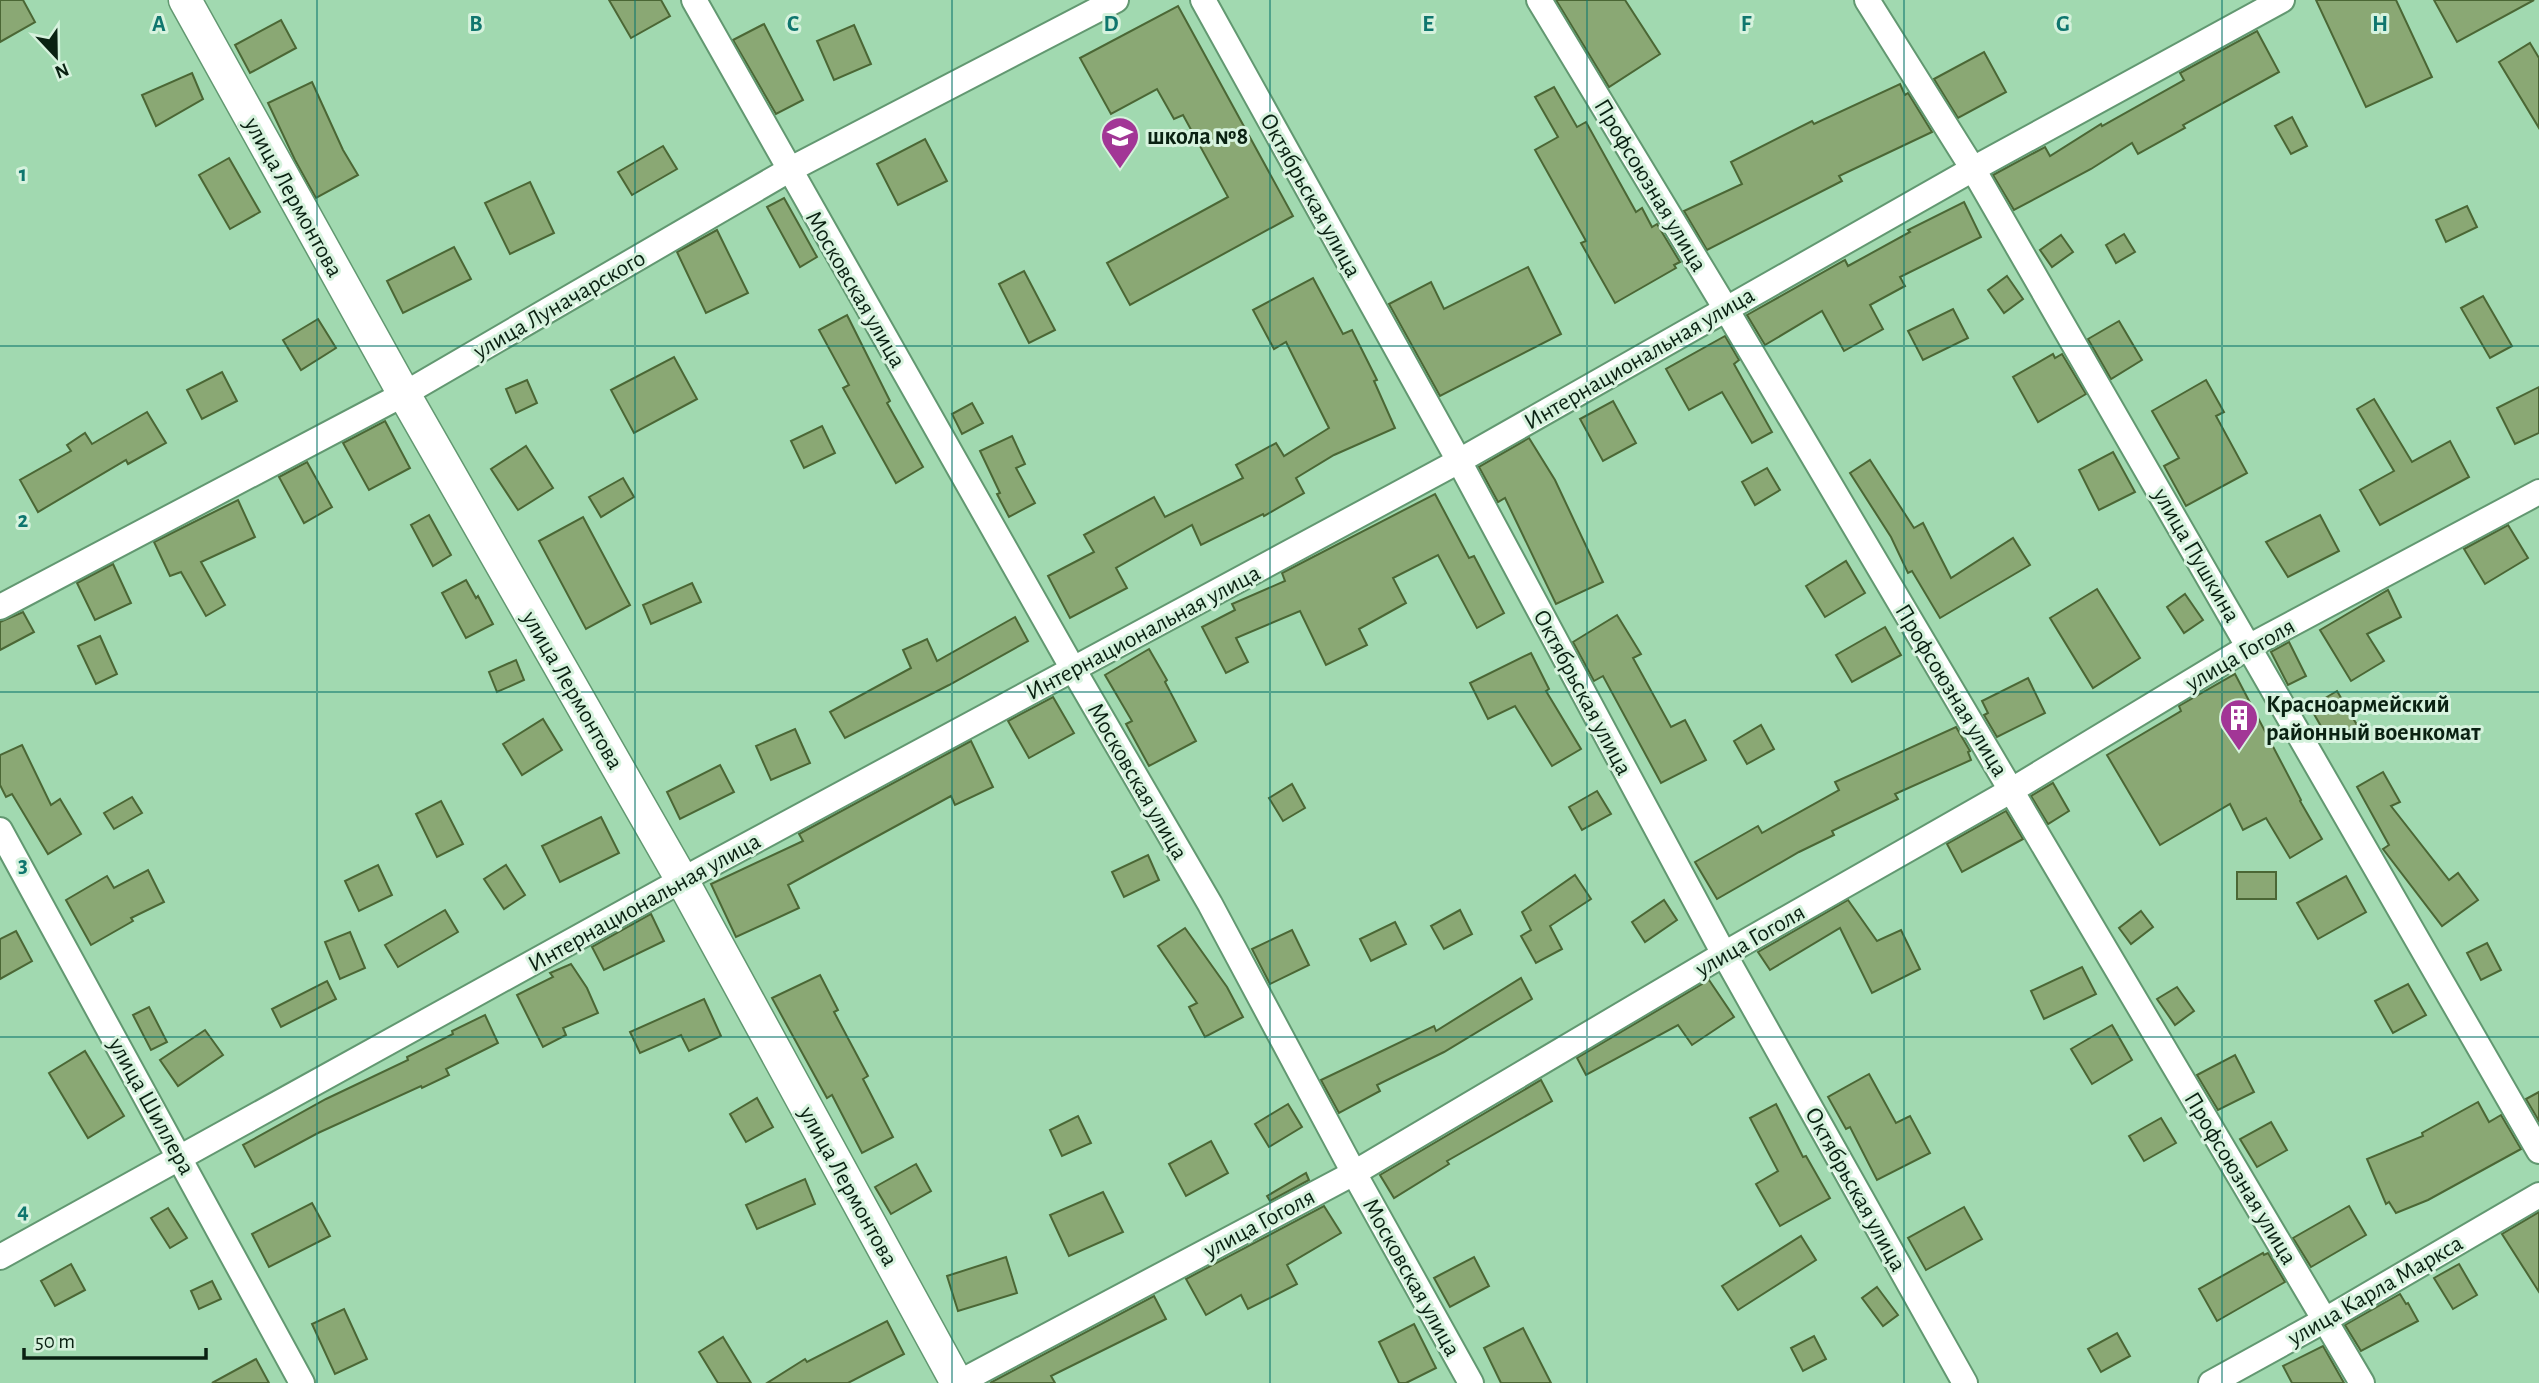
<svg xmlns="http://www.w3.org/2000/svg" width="2539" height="1383" font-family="'Alegreya Sans',sans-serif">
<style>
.building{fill:#8aa874;stroke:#4b6735;stroke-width:2}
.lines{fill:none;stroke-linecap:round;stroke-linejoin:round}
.minor-casing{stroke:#629871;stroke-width:28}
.tertiary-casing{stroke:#629871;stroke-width:35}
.minor{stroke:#fff;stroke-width:24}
.tertiary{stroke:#fff;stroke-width:32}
.grid{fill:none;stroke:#0f766e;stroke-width:2;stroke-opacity:0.55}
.labels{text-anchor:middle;stroke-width:6;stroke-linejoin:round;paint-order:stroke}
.poi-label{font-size:24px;font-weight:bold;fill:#0a2112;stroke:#d6f2dd;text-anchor:start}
.street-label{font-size:24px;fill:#0a2112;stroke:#d6f2dd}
.grid-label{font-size:23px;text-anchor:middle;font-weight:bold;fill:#0f766e;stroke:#d6f2dd;stroke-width:6;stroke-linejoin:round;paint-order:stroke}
</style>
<rect width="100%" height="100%" fill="#a1d9b0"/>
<g class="building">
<path d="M0,0H23L35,22L0,42Z"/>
<path d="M609,0H661L670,16L631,38Z"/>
<path d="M1556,0H1625L1660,54L1609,87Z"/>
<path d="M2316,0H2396L2432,77L2366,107Z"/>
<path d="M2434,0H2534L2457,42Z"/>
<path d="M1178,6L1293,216L1130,305L1107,263L1228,197L1183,115L1174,119L1157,89L1111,114L1080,58Z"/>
<path d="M281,20L296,48L250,73L235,45Z"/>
<path d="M764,24L803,100L776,114L733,40Z"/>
<path d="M854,25L871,64L834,80L817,41Z"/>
<path d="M2257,31L2279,72L2183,125L2185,128L2138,154L2132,143L2091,169L2014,210L1993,175L2045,147L2050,156L2101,124L2102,126L2184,80L2180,73Z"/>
<path d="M2530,43L2539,58V128L2499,62Z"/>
<path d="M1984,52L2006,92L1958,118L1934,79Z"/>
<path d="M192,73L203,99L156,126L142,95Z"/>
<path d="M312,82L343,150L358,175L316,198L295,160L268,103Z"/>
<path d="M1900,84L1905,95L1908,93L1932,132L1839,176L1842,181L1707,250L1684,211L1742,184L1731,162L1812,121L1814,124Z"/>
<path d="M1554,87L1577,127L1586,122L1636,212L1642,208L1652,227L1657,224L1680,262L1674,265L1676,268L1615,303L1581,243L1586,241L1535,150L1558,137L1535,97Z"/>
<path d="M2292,117L2307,146L2291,154L2275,126Z"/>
<path d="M925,139L947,181L898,205L877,164Z"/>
<path d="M663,146L677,169L632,195L618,172Z"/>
<path d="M229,158L260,212L230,229L199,175Z"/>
<path d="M530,182L554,233L510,254L485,203Z"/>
<path d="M784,198L817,257L800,267L767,207Z"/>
<path d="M1964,202L1981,237L1900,277L1905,286L1870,305L1883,329L1844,351L1822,311L1765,345L1747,315L1845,260L1848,266L1910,232L1908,230Z"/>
<path d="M2467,206L2477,227L2446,242L2436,220Z"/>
<path d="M717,230L748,293L706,313L677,252Z"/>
<path d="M2124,234L2135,252L2116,263L2106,245Z"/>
<path d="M2061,235L2073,252L2052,267L2040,250Z"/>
<path d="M454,247L471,279L403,313L387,281Z"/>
<path d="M1528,267L1561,334L1440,396L1389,304L1431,282L1444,309Z"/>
<path d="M1024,271L1055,330L1029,343L999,284Z"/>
<path d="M2007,276L2023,299L2004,313L1988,290Z"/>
<path d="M1313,278L1343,334L1352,330L1377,380L1374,381L1395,428L1334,455L1296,478L1304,493L1264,516L1263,514L1201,545L1192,525L1116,568L1127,588L1070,618L1048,576L1094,552L1084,535L1154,497L1165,517L1243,478L1236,465L1276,443L1284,456L1329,428L1286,342L1274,349L1253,310Z"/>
<path d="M2483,296L2512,346L2490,358L2461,308Z"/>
<path d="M1953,309L1968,338L1923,360L1908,331Z"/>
<path d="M847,315L890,401L887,403L923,467L896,483L843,388L849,385L819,330Z"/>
<path d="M318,319L336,348L301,370L283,340Z"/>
<path d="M2119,321L2142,360L2111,379L2088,339Z"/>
<path d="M1725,336L1739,360L1734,364L1772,432L1752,443L1722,392L1689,410L1666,369Z"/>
<path d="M2053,354L2055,358L2062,354L2086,394L2038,422L2013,377Z"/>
<path d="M674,357L697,399L634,433L611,390Z"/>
<path d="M222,372L237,401L202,419L187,390Z"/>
<path d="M527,380L537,403L516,413L506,389Z"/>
<path d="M2206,380L2224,412L2216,416L2247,473L2186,506L2164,466L2179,458L2152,411Z"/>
<path d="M2539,387V433L2515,444L2497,408Z"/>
<path d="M2374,399L2412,462L2450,441L2469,477L2380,525L2360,490L2394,471L2357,409Z"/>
<path d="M1613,401L1636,443L1603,461L1580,419Z"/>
<path d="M972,403L983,423L962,434L952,414Z"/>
<path d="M147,412L166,443L128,464L126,460L38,512L20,480L71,451L67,445L85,433L92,444Z"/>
<path d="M385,421L410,468L369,490L343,443Z"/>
<path d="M822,426L835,453L804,468L791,441Z"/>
<path d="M1012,436L1025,464L1016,468L1035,503L1009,517L997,494L1000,493L980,451Z"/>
<path d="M1529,438L1555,480L1603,582L1556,604L1505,498L1498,502L1479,467Z"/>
<path d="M526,446L553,488L518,510L491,469Z"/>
<path d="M2113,452L2135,492L2099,510L2079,470Z"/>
<path d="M1870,460L1914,528L1923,523L1951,578L2013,538L2030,565L1940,618L1912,571L1908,573L1891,537L1850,473Z"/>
<path d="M307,462L332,507L304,523L279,477Z"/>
<path d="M1767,468L1780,490L1755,505L1742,482Z"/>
<path d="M623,478L634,497L601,517L589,497Z"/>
<path d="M1435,494L1469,558L1474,556L1504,613L1477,628L1438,555L1393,578L1406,603L1359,629L1367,645L1326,665L1300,611L1236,638L1248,662L1226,673L1202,627L1235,610L1232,604L1285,581L1282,573Z"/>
<path d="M238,500L255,537L201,562L225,605L206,616L181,572L170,576L154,542Z"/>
<path d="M429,515L451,555L433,566L411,525Z"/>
<path d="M2320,515L2339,551L2288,577L2266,542Z"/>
<path d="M583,517L630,605L586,629L539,541Z"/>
<path d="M2508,525L2528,558L2485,584L2464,549Z"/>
<path d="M1846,561L1865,593L1825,617L1806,586Z"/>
<path d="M113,564L131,603L95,620L77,583Z"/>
<path d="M466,580L476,598L478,596L493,624L466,638L442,593Z"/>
<path d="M692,583L701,602L651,624L643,605Z"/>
<path d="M2097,589L2140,658L2093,688L2050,618Z"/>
<path d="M2388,590L2401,617L2367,634L2384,661L2351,681L2320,630Z"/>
<path d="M2185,594L2203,620L2184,633L2167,607Z"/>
<path d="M23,612L34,632L0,650V622Z"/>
<path d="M1617,615L1641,654L1633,658L1671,727L1685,720L1706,760L1661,783L1603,676L1594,681L1573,642Z"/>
<path d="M1015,617L1028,641L949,685L845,738L830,712L911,668L903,650L927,639L937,661Z"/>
<path d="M1885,627L1901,655L1852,682L1836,655Z"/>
<path d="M100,636L117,674L96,684L78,646Z"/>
<path d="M2289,642L2306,676L2288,685L2271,652Z"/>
<path d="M1149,649L1167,680L1165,682L1196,741L1149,766L1126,724L1132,721L1105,675Z"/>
<path d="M1531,653L1549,689L1546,691L1581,749L1552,766L1515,706L1488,719L1470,683Z"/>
<path d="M516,660L524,680L497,692L489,672Z"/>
<path d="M2235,674L2301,800L2300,801L2322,839L2290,858L2266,818L2243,830L2230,804L2160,845L2107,755L2181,711L2179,706Z"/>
<path d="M2028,678L2045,713L1997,737L1984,715L1988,713L1982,701Z"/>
<path d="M2337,691L2357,725L2330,742L2310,707Z"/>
<path d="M1053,697L1074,733L1029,758L1008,721Z"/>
<path d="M543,719L562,750L522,775L503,744Z"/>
<path d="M1761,725L1774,749L1747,764L1734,741Z"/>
<path d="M1956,727L1970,751L1968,752L1971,760L1895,794L1898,799L1832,831L1834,835L1799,852L1717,899L1695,862L1758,826L1762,833L1839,790L1835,782Z"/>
<path d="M795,729L810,763L771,780L756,746Z"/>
<path d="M971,741L993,787L955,805L951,796L788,885L799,908L736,937L711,884L803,841L799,834Z"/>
<path d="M22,745L51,805L60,799L81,834L48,854L12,794L6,797L0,785V755Z"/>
<path d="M720,765L734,792L680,819L667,792Z"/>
<path d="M2383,772L2400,802L2391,806L2449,880L2458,873L2478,900L2442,926L2383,849L2389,845L2357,787Z"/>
<path d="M2053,783L2069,811L2048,824L2031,796Z"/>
<path d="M1292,784L1305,808L1283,821L1269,798Z"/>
<path d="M1597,791L1611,814L1582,830L1569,807Z"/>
<path d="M132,797L142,813L114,829L104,813Z"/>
<path d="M441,801L463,844L437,857L416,814Z"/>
<path d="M2006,811L2023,839L1962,872L1947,844Z"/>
<path d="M601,817L619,853L560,882L542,846Z"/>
<path d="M1148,855L1159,880L1124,897L1112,872Z"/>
<path d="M378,865L392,895L359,911L345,881Z"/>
<path d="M506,865L525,895L504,909L484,879Z"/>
<path d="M148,870L164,902L131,918L133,921L91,945L66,900L107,876L114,888Z"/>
<rect x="2237" y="872" width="39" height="27"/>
<path d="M1575,875L1591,899L1550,926L1562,949L1536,963L1521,936L1531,930L1522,912Z"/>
<path d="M2346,876L2366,912L2318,939L2297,903Z"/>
<path d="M1664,900L1677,920L1645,942L1632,922Z"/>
<path d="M1848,900L1877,941L1901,930L1920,969L1872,993L1840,928L1770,970L1758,952Z"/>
<path d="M445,910L458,932L398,967L385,945Z"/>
<path d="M1460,910L1472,934L1444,949L1431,926Z"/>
<path d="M2141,911L2153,927L2131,944L2119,928Z"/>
<path d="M651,914L664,941L604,970L592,947Z"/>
<path d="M1395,922L1406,944L1371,961L1360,939Z"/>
<path d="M1185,928L1227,987L1243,1017L1205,1037L1189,1007L1197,1003L1158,946Z"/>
<path d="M1292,930L1309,965L1270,984L1252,949Z"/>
<path d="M16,931L32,961L0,979V939Z"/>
<path d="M350,932L365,968L340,979L325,942Z"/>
<path d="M2487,943L2501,970L2481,980L2467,953Z"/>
<path d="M571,964L587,988L598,1013L563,1028L566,1035L543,1047L517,995L553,977L550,973Z"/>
<path d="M2082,967L2096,994L2044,1019L2031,991Z"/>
<path d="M820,975L838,1010L834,1012L868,1076L863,1079L893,1137L862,1153L832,1095L827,1098L772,998Z"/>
<path d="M1521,978L1532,999L1444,1052L1377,1085L1380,1091L1339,1113L1321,1080L1434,1026L1436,1031Z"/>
<path d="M1709,980L1734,1017L1692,1045L1678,1025L1586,1075L1577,1058Z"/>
<path d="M327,981L336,999L281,1027L272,1009Z"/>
<path d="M2408,984L2426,1015L2393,1033L2375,1001Z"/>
<path d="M2177,987L2194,1011L2175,1025L2157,999Z"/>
<path d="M704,999L721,1036L689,1051L681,1035L640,1053L630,1032Z"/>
<path d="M149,1007L167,1042L151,1050L133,1015Z"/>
<path d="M485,1015L498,1043L446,1069L449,1075L422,1088L421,1086L318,1133L255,1167L243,1145L326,1099L408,1060L407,1057L453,1034L452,1031Z"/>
<path d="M2112,1025L2132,1060L2092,1084L2071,1049Z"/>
<path d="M205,1030L223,1055L178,1086L160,1060Z"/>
<path d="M85,1051L124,1116L88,1138L49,1073Z"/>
<path d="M2235,1055L2254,1092L2218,1110L2197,1075Z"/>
<path d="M1869,1074L1896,1123L1910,1116L1930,1153L1877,1180L1850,1127L1846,1129L1828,1097Z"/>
<path d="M1541,1080L1552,1101L1447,1161L1449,1164L1394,1198L1380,1175Z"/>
<path d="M2539,1092V1121L2526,1099Z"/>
<path d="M757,1098L773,1127L746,1142L730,1114Z"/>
<path d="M2478,1102L2489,1122L2501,1115L2521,1149L2428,1200L2396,1213L2389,1202L2386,1204L2367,1159L2423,1136L2422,1133Z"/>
<path d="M1288,1104L1302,1127L1269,1147L1255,1124Z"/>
<path d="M1776,1104L1803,1157L1806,1156L1830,1198L1780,1226L1756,1184L1778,1171L1750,1118Z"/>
<path d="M1078,1116L1091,1143L1062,1156L1050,1130Z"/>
<path d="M2161,1118L2176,1143L2144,1161L2129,1136Z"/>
<path d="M2271,1122L2287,1150L2257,1167L2240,1139Z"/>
<path d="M1211,1141L1228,1173L1186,1196L1169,1164Z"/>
<path d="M916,1164L931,1191L891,1214L875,1187Z"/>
<path d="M1306,1173L1309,1180L1270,1201L1267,1196Z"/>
<path d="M805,1179L815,1204L757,1229L746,1205Z"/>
<path d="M1103,1192L1123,1232L1069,1256L1050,1215Z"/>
<path d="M312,1203L330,1236L269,1267L252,1234Z"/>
<path d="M1324,1206L1341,1233L1287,1265L1297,1284L1248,1309L1241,1295L1206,1315L1186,1279Z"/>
<path d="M2349,1206L2366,1235L2311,1267L2293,1238Z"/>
<path d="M1964,1207L1982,1239L1926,1270L1908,1238Z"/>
<path d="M168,1208L187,1238L170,1248L151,1218Z"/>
<path d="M2539,1212V1292L2502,1234Z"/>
<path d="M1801,1236L1816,1260L1738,1310L1722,1286Z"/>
<path d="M2263,1253L2264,1255L2268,1253L2285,1282L2217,1321L2199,1289Z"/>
<path d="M1006,1257L1017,1293L958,1311L947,1276Z"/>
<path d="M1474,1257L1489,1286L1450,1307L1434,1278Z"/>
<path d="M71,1264L85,1290L55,1306L41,1281Z"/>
<path d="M2459,1264L2477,1295L2453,1309L2434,1278Z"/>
<path d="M212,1281L221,1299L199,1309L191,1291Z"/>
<path d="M1877,1287L1898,1315L1883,1326L1862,1298Z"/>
<path d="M2400,1294L2406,1304L2408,1303L2418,1321L2361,1351L2345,1325Z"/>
<path d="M1154,1296L1166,1319L1051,1376L1055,1383H990Z"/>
<path d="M344,1309L367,1359L335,1374L312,1324Z"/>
<path d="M887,1321L904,1354L848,1383H767L805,1359L807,1362Z"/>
<path d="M1414,1324L1436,1368L1406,1383H1399L1379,1342Z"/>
<path d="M1523,1328L1551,1383H1501L1484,1348Z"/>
<path d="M2117,1333L2130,1356L2101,1372L2088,1349Z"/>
<path d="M1814,1336L1826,1359L1803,1371L1791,1348Z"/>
<path d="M723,1337L751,1383H718L699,1352Z"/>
<path d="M2323,1346L2344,1383H2292L2283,1366Z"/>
<path d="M256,1359L269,1383H212Z"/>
</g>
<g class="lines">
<defs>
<g id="minor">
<path d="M694,0L1073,669L1210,904L1354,1173L1471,1383"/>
<path d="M1203,0L1459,461L1724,954L1965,1383"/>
<path d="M1539,0L1726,309L2362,1383"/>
<path d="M1867,0L1973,169L2539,1151"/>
<path d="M0,607L404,394L789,170L1116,0"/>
<path d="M0,830L302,1383"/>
<path d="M0,1257L682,880L1459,461L1973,169L2282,0"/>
<path d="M958,1383L1354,1173L1724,954L2012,790L2250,646L2539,492"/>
<path d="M2211,1383L2325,1320L2539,1195"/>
</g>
<path id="tertiary" d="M185,0L404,394L682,880L957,1383"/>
</defs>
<use href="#minor" class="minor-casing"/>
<use href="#tertiary" class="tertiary-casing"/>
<use href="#minor" class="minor"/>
<use href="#tertiary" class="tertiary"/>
</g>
<path class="grid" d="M317,0V1383M635,0V1383M952,0V1383M1270,0V1383M1587,0V1383M1904,0V1383M2222,0V1383M0,346H2539M0,692H2539M0,1037H2539"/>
<defs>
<symbol id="school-pin" viewBox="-11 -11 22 30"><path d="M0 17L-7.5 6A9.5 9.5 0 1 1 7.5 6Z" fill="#a23696" stroke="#d6f2dd"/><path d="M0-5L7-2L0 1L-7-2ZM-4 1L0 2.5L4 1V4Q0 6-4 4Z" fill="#fff"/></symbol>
<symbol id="building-pin" viewBox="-11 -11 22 30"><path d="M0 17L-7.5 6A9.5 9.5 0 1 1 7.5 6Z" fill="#a23696" stroke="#d6f2dd"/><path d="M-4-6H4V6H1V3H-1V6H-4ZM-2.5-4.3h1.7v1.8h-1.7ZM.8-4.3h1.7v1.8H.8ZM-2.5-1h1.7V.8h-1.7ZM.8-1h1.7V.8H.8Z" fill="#fff"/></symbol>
</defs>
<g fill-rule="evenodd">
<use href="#school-pin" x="1098" y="114" width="44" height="60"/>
<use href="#building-pin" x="2217" y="696" width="44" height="60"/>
</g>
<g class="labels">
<g class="poi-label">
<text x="1147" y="144">школа №8</text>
<text x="2266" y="712">Красноармейский<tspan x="2266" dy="28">районный военкомат</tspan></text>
</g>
<g class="street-label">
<text transform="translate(1651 185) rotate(59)" y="8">Профсоюзная улица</text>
<text transform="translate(1311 195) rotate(61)" y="8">Октябрьская улица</text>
<text transform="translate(294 197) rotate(61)" y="8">улица Лермонтова</text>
<text transform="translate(856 289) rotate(60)" y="8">Московская улица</text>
<text transform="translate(559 304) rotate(-30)" y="8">улица Луначарского</text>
<text transform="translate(1639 358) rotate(-30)" y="8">Интернациональная улица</text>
<text transform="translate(2197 555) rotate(60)" y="8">улица Пушкина</text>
<text transform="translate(1143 632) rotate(-28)" y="8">Интернациональная улица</text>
<text transform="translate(2240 654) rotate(-30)" y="8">улица Гоголя</text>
<text transform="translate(573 690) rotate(60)" y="8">улица Лермонтова</text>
<text transform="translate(1952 690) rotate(59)" y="8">Профсоюзная улица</text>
<text transform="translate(1583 692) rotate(62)" y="8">Октябрьская улица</text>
<text transform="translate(1138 781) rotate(60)" y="8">Московская улица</text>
<text transform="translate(644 902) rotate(-29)" y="8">Интернациональная улица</text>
<text transform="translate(1750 940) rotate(-30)" y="8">улица Гоголя</text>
<text transform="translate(152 1106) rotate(61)" y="8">улица Шиллера</text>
<text transform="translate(2241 1178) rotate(59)" y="8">Профсоюзная улица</text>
<text transform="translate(849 1186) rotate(61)" y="8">улица Лермонтова</text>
<text transform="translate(1856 1189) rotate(61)" y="8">Октябрьская улица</text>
<text transform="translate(1259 1223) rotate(-28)" y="8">улица Гоголя</text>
<text transform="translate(1412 1277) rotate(61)" y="8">Московская улица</text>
<text transform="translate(2375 1290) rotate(-30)" y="8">улица Карла Маркса</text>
</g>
</g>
<g class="grid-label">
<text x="159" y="31">A</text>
<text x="476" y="31">B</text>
<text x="793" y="31">C</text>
<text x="1111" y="31">D</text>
<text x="1428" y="31">E</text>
<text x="1746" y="31">F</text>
<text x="2063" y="31">G</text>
<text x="2380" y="31">H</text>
<text x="23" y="181">1</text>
<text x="23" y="527">2</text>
<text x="23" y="872">3</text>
<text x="23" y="1218">4</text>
</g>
<g transform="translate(56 56) rotate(158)" stroke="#d6f2dd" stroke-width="5" paint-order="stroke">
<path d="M0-5L12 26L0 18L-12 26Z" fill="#0a2112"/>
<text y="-10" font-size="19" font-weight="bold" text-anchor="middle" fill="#0a2112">N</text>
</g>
<path d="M24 1348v10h182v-10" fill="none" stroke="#0a2112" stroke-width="3.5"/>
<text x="35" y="1348" font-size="21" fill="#0a2112" stroke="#d6f2dd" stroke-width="5" paint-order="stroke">50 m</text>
</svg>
